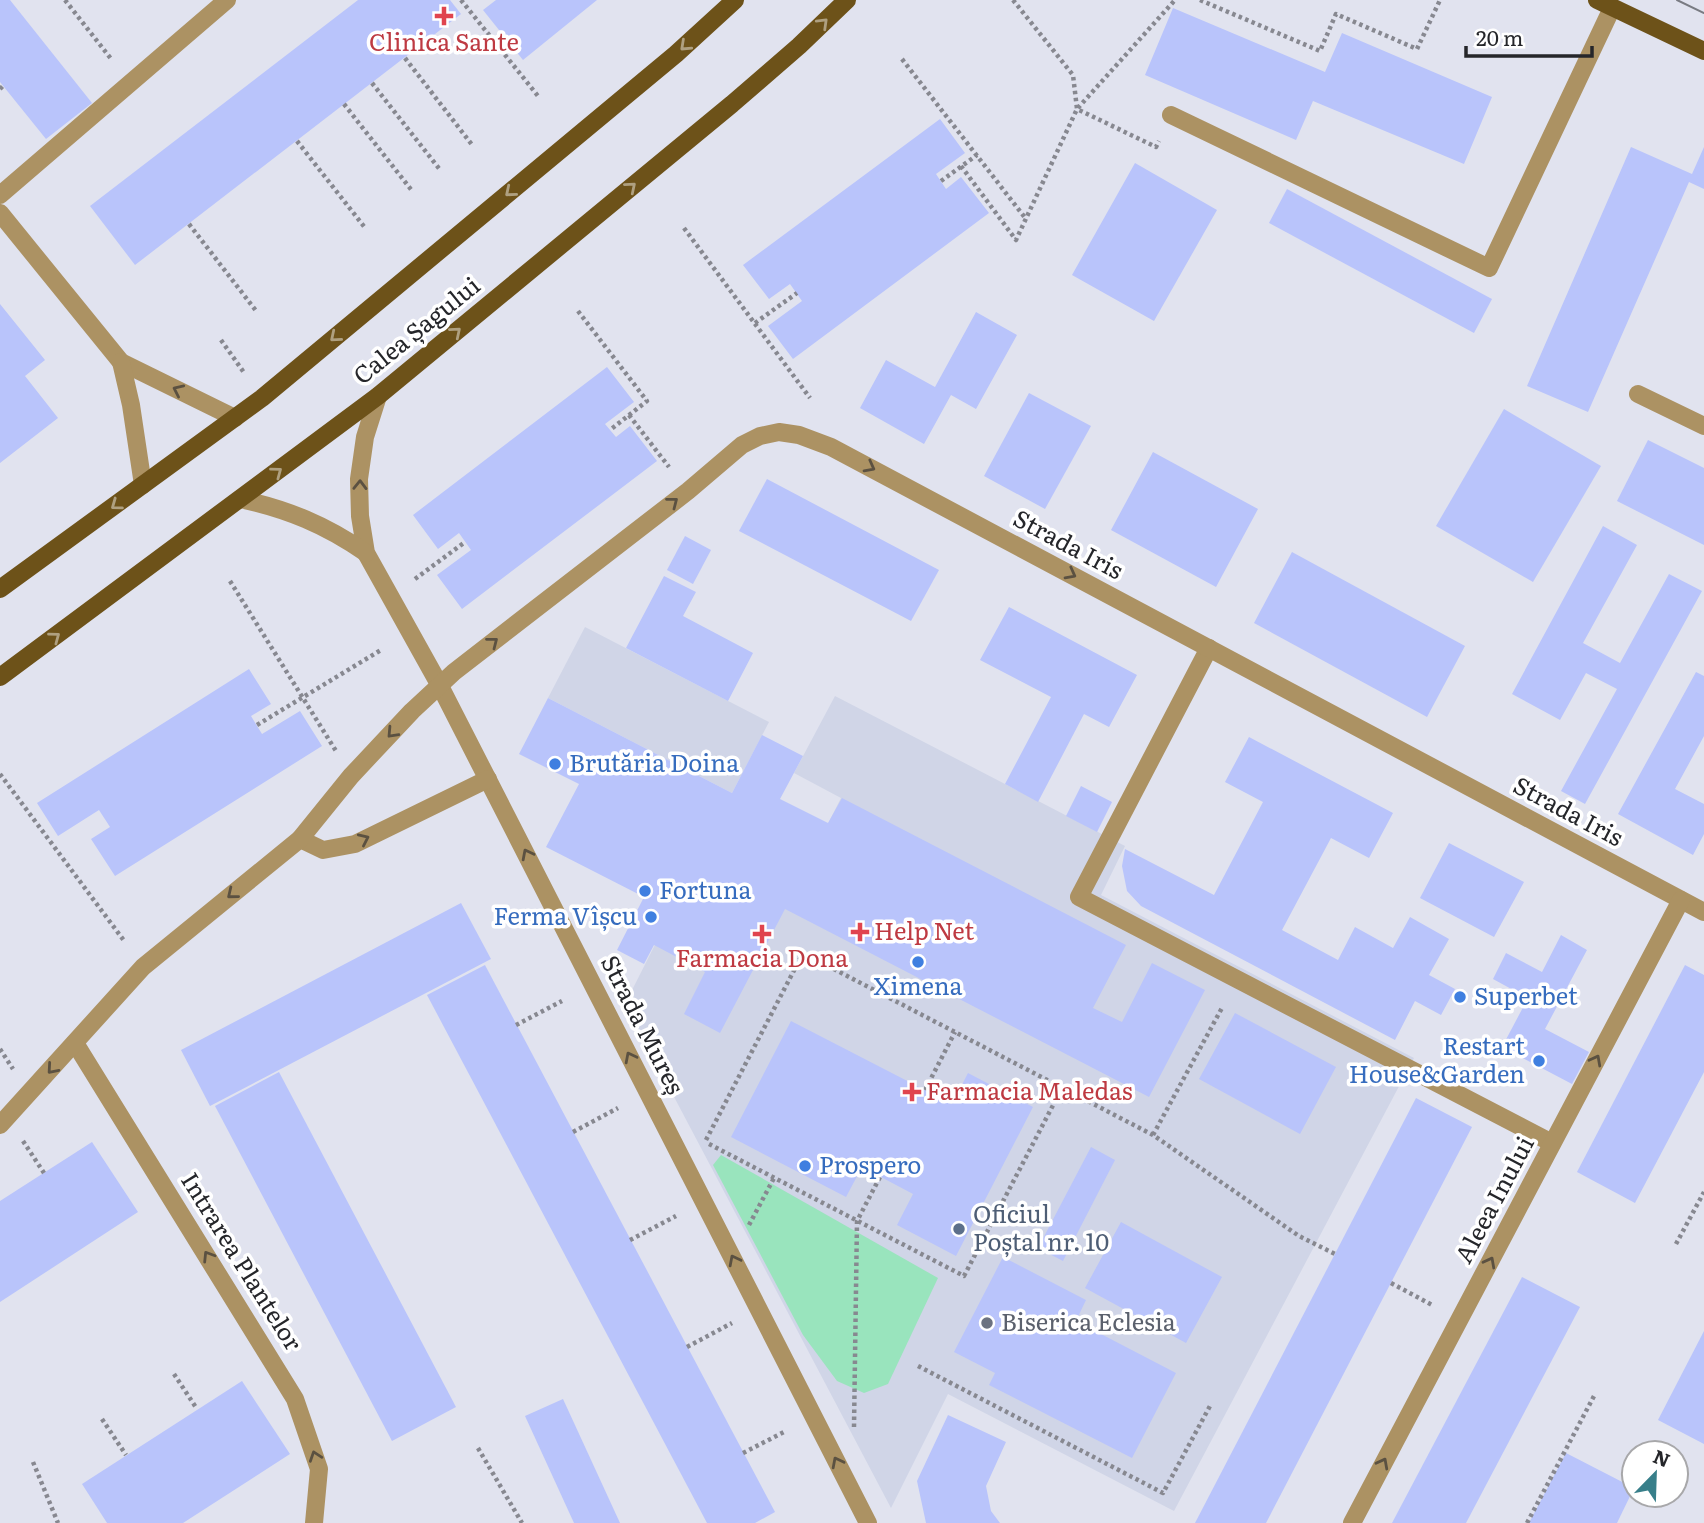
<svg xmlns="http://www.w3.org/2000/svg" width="1704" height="1523" font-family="Literata,serif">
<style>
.built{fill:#d0d5e7}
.green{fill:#99e4bd}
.building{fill:#b9c4fb}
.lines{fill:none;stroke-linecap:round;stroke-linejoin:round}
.path{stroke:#878890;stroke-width:4.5;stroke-dasharray:3.5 3.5;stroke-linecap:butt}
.service{stroke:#ac9263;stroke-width:18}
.minor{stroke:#ac9263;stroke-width:18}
.primary{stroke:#6d5219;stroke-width:18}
.tram{stroke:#797b82;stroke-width:2}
.oneway{stroke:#afa080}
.oneway2{stroke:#5b5141}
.health-dot{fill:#e0444e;stroke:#fff;stroke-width:2.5}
.shop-dot{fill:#3f7fe0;stroke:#fff;stroke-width:2.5}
.service-dot{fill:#5c6f8a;stroke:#fff;stroke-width:2.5}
.worship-dot{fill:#6b7280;stroke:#fff;stroke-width:2.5}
.labels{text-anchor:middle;stroke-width:7;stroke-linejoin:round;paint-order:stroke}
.health-label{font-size:24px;fill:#be3a42;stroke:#fff}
.street-label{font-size:24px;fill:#25262a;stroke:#fff}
.shop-label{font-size:24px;fill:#366cbe;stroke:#fff;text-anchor:start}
.service-label{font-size:24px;fill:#4e5e75;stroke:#fff;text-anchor:start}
.worship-label{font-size:24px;fill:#5b616d;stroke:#fff;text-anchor:start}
</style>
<rect width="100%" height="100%" fill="#e1e3ef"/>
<g class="built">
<path d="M585,627L769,722L732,793L548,698Z"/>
<path d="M835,696L1125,846L1101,895L1414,1058L1174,1511L948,1394L891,1508L625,1004L712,832L801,877L841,798L794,773Z"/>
</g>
<path class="green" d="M721,1155L938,1278L888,1384L864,1393L837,1381L803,1335L713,1165Z"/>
<g class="building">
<path d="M0,0H10L92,103L46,139L0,82Z"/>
<path d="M358,0H450L461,14L135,265L90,206Z"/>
<path d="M496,0H597L523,60L483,10Z"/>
<path d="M1173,8L1325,72L1342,33L1492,97L1464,164L1313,101L1296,140L1145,75Z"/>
<path d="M940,119L965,153L936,174L946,189L961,177L989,213L793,359L768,326L802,301L790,284L769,299L743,265Z"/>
<path d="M1631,147L1692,174L1704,147V189L1689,182L1588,412L1527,386Z"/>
<path d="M1135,163L1217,210L1154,321L1072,275Z"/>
<path d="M1287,189L1492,299L1474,333L1269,223Z"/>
<path d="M0,304L45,360L25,376L58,418L0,463Z"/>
<path d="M976,312L1017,335L976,409L951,395L924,444L860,408L886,360L935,387Z"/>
<path d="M607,367L634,402L605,424L616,437L630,426L657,461L462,609L437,575L471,550L459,533L438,549L413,515Z"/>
<path d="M1029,393L1091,426L1045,509L984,476Z"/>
<path d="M1504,409L1601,466L1533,582L1436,526Z"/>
<path d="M1648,440L1704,468V545L1617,501Z"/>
<path d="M1153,452L1258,509L1216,587L1111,530Z"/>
<path d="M767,479L939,570L911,621L739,531Z"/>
<path d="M1603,526L1637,545L1583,643L1620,663L1669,574L1702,591L1585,804L1561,791L1617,689L1586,673L1560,720L1512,694Z"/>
<path d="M685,536L711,550L693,584L667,570Z"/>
<path d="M1292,552L1465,646L1427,717L1254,623Z"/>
<path d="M664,576L696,592L683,616L753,653L728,701L626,648Z"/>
<path d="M1009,607L1137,675L1109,727L1084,714L1038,802L1005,784L1051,697L980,660Z"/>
<path d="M249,669L271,704L251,716L262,734L300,711L322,746L115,876L91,839L110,827L99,810L58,836L37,803Z"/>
<path d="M1696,672L1704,676V736L1675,789L1704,804V834L1693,855L1618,814Z"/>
<path d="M548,698L732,793L762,735L803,756L780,799L828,823L842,798L1126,945L1093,1008L1122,1022L1152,963L1205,990L1149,1097L785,909L720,1033L684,1014L705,972L654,945L644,964L617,950L644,897L546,847L579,784L519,754Z"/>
<path d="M1249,737L1393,813L1369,858L1331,838L1282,930L1338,960L1355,927L1393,948L1410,917L1449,939L1429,975L1455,989L1441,1015L1415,1001L1395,1040L1141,906L1127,891L1122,866L1125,849L1214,895L1263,802L1225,782Z"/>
<path d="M1081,786L1112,802L1097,832L1066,816Z"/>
<path d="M1449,843L1524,882L1494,937L1420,898Z"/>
<path d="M461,903L491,959L210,1106L181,1050Z"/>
<path d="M1561,935L1587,950L1545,1029L1589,1052L1572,1084L1502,1047L1528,998L1493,979L1506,953L1542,972Z"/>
<path d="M485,965L775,1512L755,1523H707L427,995Z"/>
<path d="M1685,965L1704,975V1072L1635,1203L1577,1172Z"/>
<path d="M1235,1013L1336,1067L1300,1134L1199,1079Z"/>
<path d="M791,1021L952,1104L968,1073L1033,1107L956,1256L897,1225L913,1194L862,1167L846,1197L731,1137Z"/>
<path d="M279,1072L456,1407L392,1441L215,1106Z"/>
<path d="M1416,1098L1472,1127L1266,1523H1195Z"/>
<path d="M92,1142L138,1212L0,1302V1201Z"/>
<path d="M1091,1147L1115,1160L1063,1261L1038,1248Z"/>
<path d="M1121,1222L1222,1277L1186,1343L1085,1288Z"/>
<path d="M1003,1257L1086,1300L1076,1321L1176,1373L1132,1458L989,1385L995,1373L954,1352Z"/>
<path d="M1522,1277L1580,1307L1466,1523H1392Z"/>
<path d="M1704,1331V1444L1658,1420Z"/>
<path d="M242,1381L290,1454L183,1523H107L82,1484Z"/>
<path d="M563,1399L620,1523H574L525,1416Z"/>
<path d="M948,1415L1006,1442L986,1486L991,1511L1000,1523H926L917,1481Z"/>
<path d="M1566,1453L1634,1488L1617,1523H1529Z"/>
</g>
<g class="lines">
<g class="path">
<path d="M65,0L112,60"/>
<path d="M461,0L538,96"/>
<path d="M1013,0L1073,75L1077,109L1156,147L1159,141"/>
<path d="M1200,0L1320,51L1336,14L1417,49L1440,0"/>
<path d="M405,58L473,146"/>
<path d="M902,59L1026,219"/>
<path d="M372,83L441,171"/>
<path d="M0,89L3,86"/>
<path d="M344,104L413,192"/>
<path d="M297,141L366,229"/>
<path d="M961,166L1016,240L1077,109L1175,0"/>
<path d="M941,181L977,155"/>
<path d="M189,224L257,312"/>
<path d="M684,228L810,398"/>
<path d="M578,311L647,401L610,430"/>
<path d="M755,323L797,293"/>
<path d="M221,340L245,374"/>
<path d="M629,415L669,467"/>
<path d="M415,579L465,542"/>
<path d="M230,581L336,751"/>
<path d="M257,725L381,650"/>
<path d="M0,774L125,942"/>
<path d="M516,1025L562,1001"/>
<path d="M0,1049L13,1069"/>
<path d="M925,1090L955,1032"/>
<path d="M573,1132L618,1108"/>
<path d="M1153,1135L1223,1006"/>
<path d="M706,1140L803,953L1153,1135L1299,1236L1335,1254"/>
<path d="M23,1141L44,1173"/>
<path d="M709,1144L964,1276L1062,1088"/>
<path d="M749,1225L774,1178"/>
<path d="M630,1240L676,1216"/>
<path d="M1676,1244L1704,1192"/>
<path d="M1391,1283L1434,1306"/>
<path d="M687,1347L732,1323"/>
<path d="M918,1366L1163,1493L1210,1406"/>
<path d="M174,1374L197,1409"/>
<path d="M102,1419L126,1455"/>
<path d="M854,1427L857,1221L880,1177"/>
<path d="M478,1448L522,1523"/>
<path d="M743,1453L786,1431"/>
<path d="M33,1462L58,1523"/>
<path d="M1527,1523L1594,1396"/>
</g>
<g class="service">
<path d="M1171,115L1489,268L1612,8"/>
<path d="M0,195L227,0"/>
<path d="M1638,394L1704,426"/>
<path d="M1209,648L1079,897L1552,1143"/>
</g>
<g class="minor">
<path d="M0,213L121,362L235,418"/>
<path d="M121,362L131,405L143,485"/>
<path d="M378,396L365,437L359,479L360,516L366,553L439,684L868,1523"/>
<path d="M240,499C287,509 326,525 366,553"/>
<path d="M300,839L323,850L355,844L488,779"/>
<path d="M75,1043L295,1399L319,1469L314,1523"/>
<path d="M0,1125L143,967L300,839L351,776L412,711L454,672L688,491L742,445L760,436L779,432L799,435L831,447L1704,912"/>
<path d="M1352,1523L1681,900"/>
</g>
<g class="primary">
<path d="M1597,0L1704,51"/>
<path d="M0,589L262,398L676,54L735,0"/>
<path d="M0,677L378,396L732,104L799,46L847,0"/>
</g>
<path class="tram" d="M1677,0L1704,13"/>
</g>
<defs><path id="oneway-chevron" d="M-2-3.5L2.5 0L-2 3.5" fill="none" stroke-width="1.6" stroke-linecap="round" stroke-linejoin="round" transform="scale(1.75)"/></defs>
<g class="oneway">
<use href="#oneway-chevron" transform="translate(823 23) rotate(-44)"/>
<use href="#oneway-chevron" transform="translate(685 46) rotate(137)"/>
<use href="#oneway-chevron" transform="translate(631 187) rotate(-40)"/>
<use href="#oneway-chevron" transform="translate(510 192) rotate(140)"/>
<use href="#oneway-chevron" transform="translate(456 332) rotate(-40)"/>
<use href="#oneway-chevron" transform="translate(335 337) rotate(140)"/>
<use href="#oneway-chevron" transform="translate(277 472) rotate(-37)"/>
<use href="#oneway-chevron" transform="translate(116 505) rotate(144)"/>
<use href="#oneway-chevron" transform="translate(55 637) rotate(-37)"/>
</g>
<g class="oneway2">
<use href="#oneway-chevron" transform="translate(178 390) rotate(-155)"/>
<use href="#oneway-chevron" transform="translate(870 467) rotate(28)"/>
<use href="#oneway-chevron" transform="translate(360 485) rotate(-89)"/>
<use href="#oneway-chevron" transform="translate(673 502) rotate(-38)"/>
<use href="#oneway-chevron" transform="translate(1071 574) rotate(28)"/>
<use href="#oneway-chevron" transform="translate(493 642) rotate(-38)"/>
<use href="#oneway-chevron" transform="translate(392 733) rotate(133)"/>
<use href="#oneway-chevron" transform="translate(364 839) rotate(-25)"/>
<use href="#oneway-chevron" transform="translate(527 854) rotate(-117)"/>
<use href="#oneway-chevron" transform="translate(232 894) rotate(141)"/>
<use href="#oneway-chevron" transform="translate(630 1057) rotate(-117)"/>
<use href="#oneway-chevron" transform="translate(1596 1060) rotate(-62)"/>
<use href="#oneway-chevron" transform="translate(52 1069) rotate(131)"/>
<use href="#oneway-chevron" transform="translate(208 1256) rotate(-122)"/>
<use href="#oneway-chevron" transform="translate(734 1260) rotate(-117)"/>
<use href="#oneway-chevron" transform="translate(1490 1262) rotate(-62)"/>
<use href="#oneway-chevron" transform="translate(315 1456) rotate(-109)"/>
<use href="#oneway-chevron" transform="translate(837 1462) rotate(-117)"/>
<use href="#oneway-chevron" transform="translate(1383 1463) rotate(-62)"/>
</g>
<g class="health-dot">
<path d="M440.5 5.5h7v7h7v7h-7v7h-7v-7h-7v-7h7z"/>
<path d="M856.5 921.5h7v7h7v7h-7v7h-7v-7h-7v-7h7z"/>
<path d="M758.5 923.5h7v7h7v7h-7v7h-7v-7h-7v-7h7z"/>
<path d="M908.5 1081.5h7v7h7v7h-7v7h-7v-7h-7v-7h7z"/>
</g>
<g class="shop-dot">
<circle cx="555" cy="764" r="7"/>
<circle cx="645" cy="891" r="7"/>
<circle cx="651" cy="917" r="7"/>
<circle cx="918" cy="962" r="7"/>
<circle cx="1460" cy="997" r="7"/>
<circle cx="1539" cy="1061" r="7"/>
<circle cx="805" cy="1166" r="7"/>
</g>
<circle class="service-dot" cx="959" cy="1229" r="7"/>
<circle class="worship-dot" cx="987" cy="1323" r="7"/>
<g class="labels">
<g class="health-label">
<text x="444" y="51">Clinica Sante</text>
<text x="874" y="940" text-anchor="start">Help Net</text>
<text x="762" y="967">Farmacia Dona</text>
<text x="926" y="1100" text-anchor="start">Farmacia Maledas</text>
</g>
<g class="street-label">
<text transform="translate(417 331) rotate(-39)" y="8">Calea Șagului</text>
<text transform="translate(1068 545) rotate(28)" y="8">Strada Iris</text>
<text transform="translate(1568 812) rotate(28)" y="8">Strada Iris</text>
<text transform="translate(642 1025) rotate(63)" y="8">Strada Mureș</text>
<text transform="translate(1495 1200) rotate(-62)" y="8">Aleea Inului</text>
<text transform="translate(241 1262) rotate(58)" y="8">Intrarea Plantelor</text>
</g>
<g class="shop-label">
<text x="569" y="772">Brutăria Doina</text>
<text x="659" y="899">Fortuna</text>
<text x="637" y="925" text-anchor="end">Ferma Vîșcu</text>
<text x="918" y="995" text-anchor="middle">Ximena</text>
<text x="1474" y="1005">Superbet</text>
<text x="1525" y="1055" text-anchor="end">Restart<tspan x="1525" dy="28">House&amp;Garden</tspan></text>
<text x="819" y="1174">Prospero</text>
</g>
<g class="service-label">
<text x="973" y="1223">Oficiul<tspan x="973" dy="28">Poștal nr. 10</tspan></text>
</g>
<g class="worship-label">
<text x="1001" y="1331">Biserica Eclesia</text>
</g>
</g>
<g transform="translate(1655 1474) rotate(23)"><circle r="33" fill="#ffffff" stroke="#a8a8aa" stroke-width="2"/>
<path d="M0-5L12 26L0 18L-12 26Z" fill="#387f8a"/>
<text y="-10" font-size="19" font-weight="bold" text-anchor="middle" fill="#25262a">N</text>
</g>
<path d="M1466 46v10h126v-10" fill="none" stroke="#25262a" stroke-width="3.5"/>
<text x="1476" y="46" font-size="21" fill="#25262a" stroke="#ffffff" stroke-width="5" paint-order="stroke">20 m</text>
</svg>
